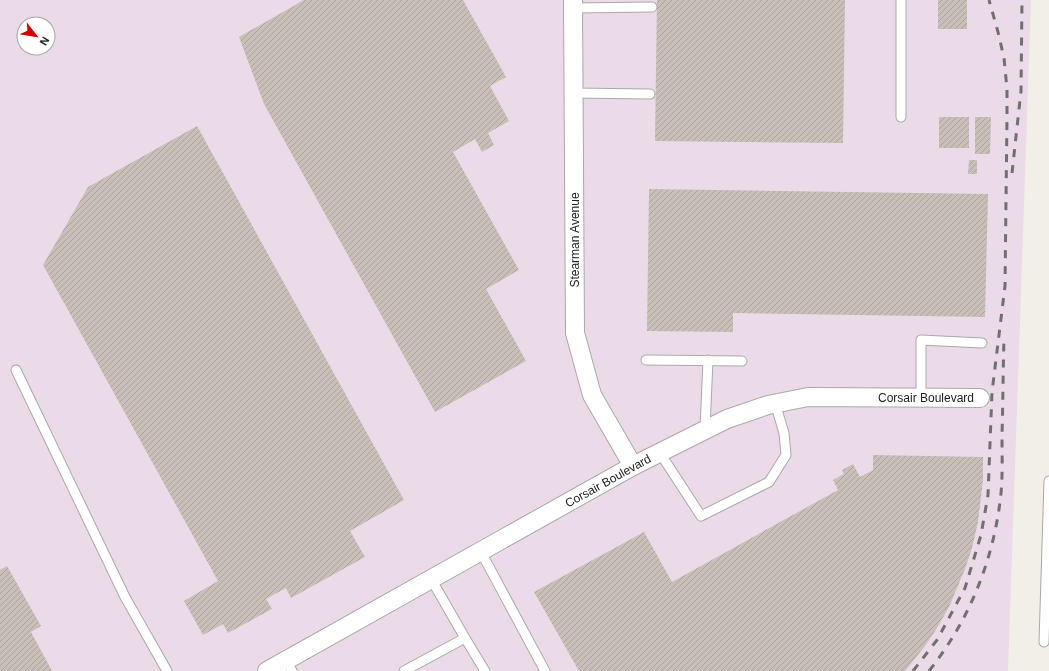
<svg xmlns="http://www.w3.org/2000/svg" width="1049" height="671" font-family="Helvetica,sans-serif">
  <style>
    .industrial { fill: #ebdbe8; fill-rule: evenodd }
    .building { fill: url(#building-hatch) }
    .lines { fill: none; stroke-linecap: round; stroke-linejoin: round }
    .lane-casing { stroke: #a9a9a9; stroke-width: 11 }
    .street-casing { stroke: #a9a9a9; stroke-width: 20 }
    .lane { stroke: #fff; stroke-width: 9 }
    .street { stroke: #fff; stroke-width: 18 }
    .rail { stroke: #707070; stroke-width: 3; stroke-dasharray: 8 8; stroke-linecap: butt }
    .labels { text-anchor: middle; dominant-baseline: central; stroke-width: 4; stroke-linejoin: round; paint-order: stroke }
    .street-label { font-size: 12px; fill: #222; stroke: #fff }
  </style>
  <defs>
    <pattern id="building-hatch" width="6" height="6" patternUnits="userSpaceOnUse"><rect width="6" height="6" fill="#c7bfb8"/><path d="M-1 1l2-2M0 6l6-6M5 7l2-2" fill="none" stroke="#aba49e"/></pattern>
  </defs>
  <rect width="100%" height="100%" fill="#f2efe9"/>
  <!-- industrial -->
  <path class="industrial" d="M0,0H1031L1008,671H0ZM24,24H48V48H24Z"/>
  <!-- building -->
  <path class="building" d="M304,0H463L506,77L490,86L509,121L488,133L494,145L482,152L475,139L453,152L519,270L486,289L526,361L435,412L264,104L239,37Z
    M657,0H845L843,143L655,141Z
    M938,0H967V29H938Z
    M939,117H969V148H939Z
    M975,117H991L990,154H975Z
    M197,126L404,500L350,531L365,557L291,598L286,588L266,599L272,609L228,633L223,624L203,635L184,601L218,581L43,265L88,187Z
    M969,160H977V174H968Z
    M649,189L988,194L985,317L733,313V332L647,331Z
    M873,455L983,457V480L978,522L972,548L965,569L949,607L937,628L925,646L905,671H579L534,592L644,532L672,582L838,490L833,480L844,474L842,470L853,464L860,477L873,470Z
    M7,566L41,626L31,632L52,671H0V570Z"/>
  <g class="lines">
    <!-- lane casing -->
    <g class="lane-casing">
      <path id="lane" d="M573,8L652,7
        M574,93L650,94
        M901,117V0
        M646,360L742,361
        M16,370L125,597L167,671
        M921,398V340L982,343
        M705,429L708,360
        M660,453L701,516L769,482L786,455L784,433L775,403
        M481,552L545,671
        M465,638L485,671
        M1044,642L1049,481
        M286,660L292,671
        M404,671L465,638L431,579"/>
    </g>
    <!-- street casing -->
    <g class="street-casing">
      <path id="street" d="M573,0L575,333L592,395L633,466
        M267,671L633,466L727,419L768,405L808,397L980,398"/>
    </g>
    <!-- lane -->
    <use href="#lane" class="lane"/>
    <!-- street -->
    <use href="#street" class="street"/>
    <!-- rail -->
    <path class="rail" d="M1012,173L1021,91L1022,0
      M913,671L937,640L965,588L981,535L988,495L992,392L1005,286L1007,117V89L1004,58L998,32L989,0
      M929,671C968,622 992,564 1000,502C1003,480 1002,457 1002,435C1003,403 1003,370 1004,338"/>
  </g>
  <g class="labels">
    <!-- street labels -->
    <g class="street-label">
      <text transform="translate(575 240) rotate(-90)">Stearman Avenue</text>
      <text x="926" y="398">Corsair Boulevard</text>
      <text transform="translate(608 481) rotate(-29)">Corsair Boulevard</text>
    </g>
  </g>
  <!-- north arrow -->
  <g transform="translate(36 36) rotate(121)"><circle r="19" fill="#ffffff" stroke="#a7a7a7"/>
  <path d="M0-3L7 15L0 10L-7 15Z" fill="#d40000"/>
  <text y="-6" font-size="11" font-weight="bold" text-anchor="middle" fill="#222222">N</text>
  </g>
</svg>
